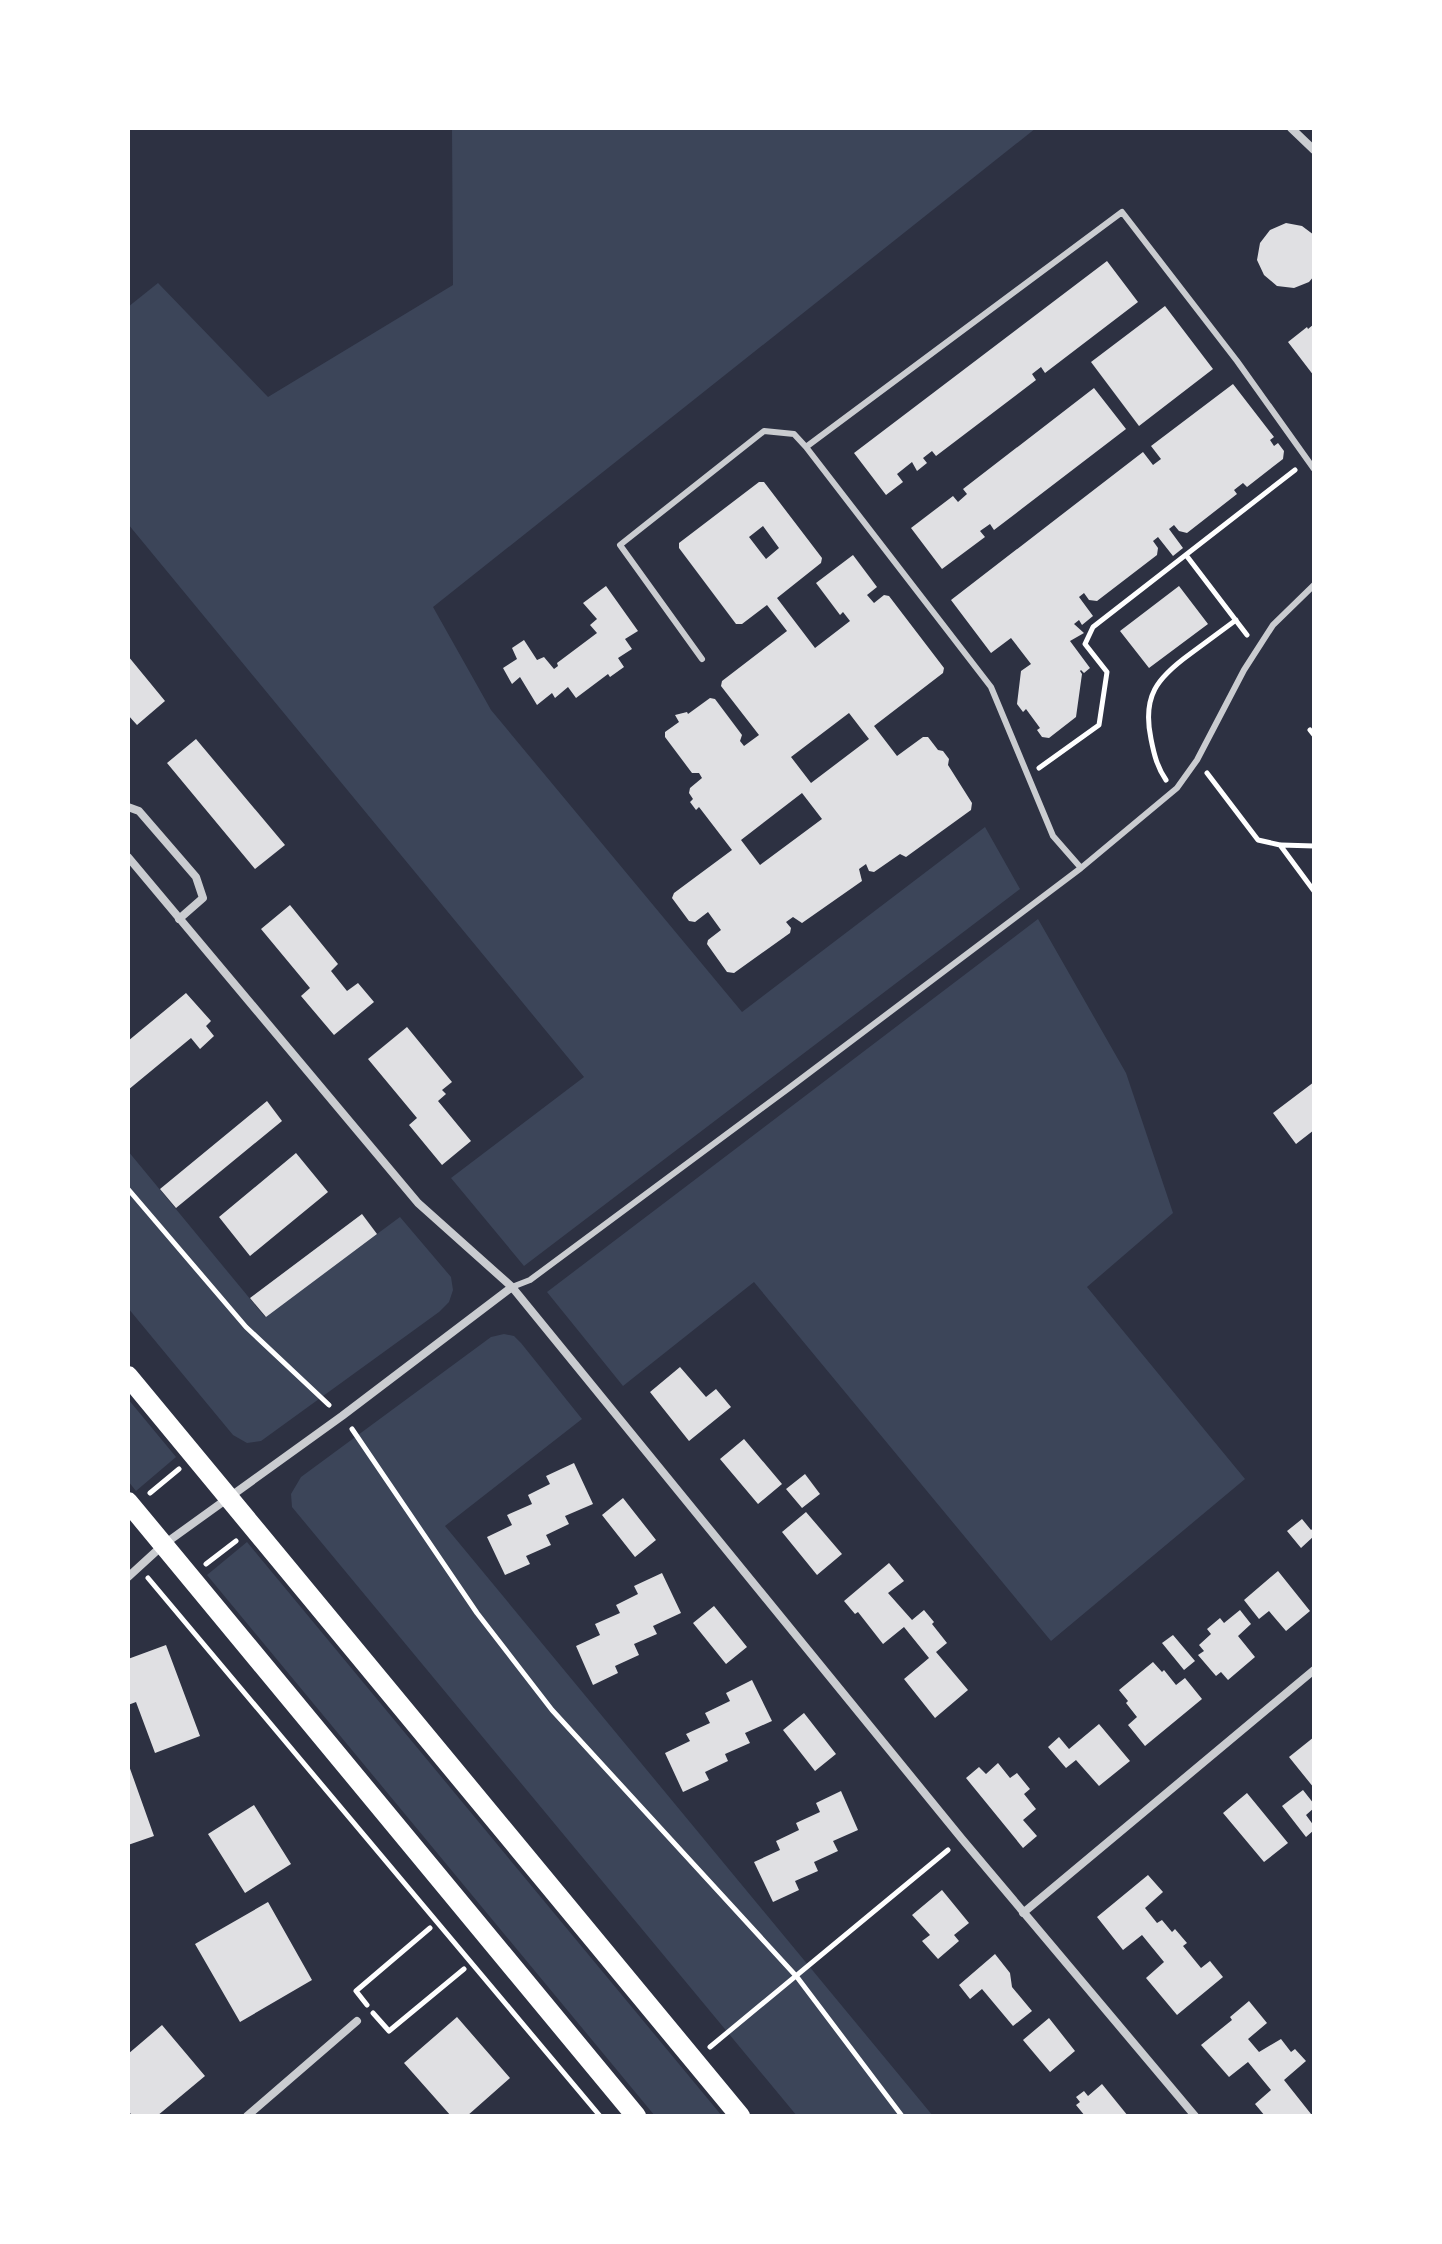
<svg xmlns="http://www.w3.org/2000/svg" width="1442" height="2244" font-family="'Space Grotesk',sans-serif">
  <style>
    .green { fill: #3c4559 }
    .building { fill: #e0e0e3; fill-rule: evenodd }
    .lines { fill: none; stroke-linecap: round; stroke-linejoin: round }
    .path { stroke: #fff; stroke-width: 5 }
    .service { stroke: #caccd0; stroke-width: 6 }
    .minor { stroke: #caccd0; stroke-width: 8 }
    .primary { stroke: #fff; stroke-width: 20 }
  </style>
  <rect width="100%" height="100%" fill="#2d3142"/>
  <!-- green -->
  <path class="green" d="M452,128H1036L433,607L491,710L742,1012L985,827L1020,889L524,1266L451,1178L584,1077L128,524V307L158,283L268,397L453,285Z
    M1038,919L1126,1073L1173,1213L1087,1287L1245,1479L1051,1641L754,1282L623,1386L547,1292Z
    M128,1151L265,1317L400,1217L451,1277L453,1290L449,1302L439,1312L261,1441L247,1443L233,1435L128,1308Z
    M504,1334L514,1336L521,1343L582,1419L445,1526L933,2116H797L292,1507L291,1494L301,1477L491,1337Z
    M128,1399L176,1457L136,1491L128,1481Z
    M247,1542L722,2116H655L207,1575Z"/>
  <!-- building -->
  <path class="building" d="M1286,223L1302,226L1314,235V276L1309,282L1294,288L1277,286L1264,275L1257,260L1260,243L1270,230Z
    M1107,261L1138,302L1045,373L1041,367L1032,374L1036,380L936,456L932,451L923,458L927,463L917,471L912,462L897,474L903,482L886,495L854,453Z
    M1165,306L1213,369L1139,426L1091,362Z
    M1314,324V376L1288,342L1307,327L1308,329Z
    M1233,384L1274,437L1270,440L1274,446L1278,443L1284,451L1283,459L1247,487L1243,483L1234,490L1237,494L1187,533L1179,531L1174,525L1169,529L1183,548L1173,556L1158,537L1153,541L1158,548L1157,555L1097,601L1089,600L1084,593L1079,597L1093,616L1082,625L1079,620L1074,624L1084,633L1070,641L1090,668L1084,673L1081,670L1080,671L1082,674L1076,717L1049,738L1042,737L1037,730L1040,728L1026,709L1023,712L1017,704L1021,671L1031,664L1011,638L991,653L951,600L1143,452L1153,465L1161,459L1151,446Z
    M1094,388L1126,429L994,530L990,524L980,531L985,537L942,569L911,528L953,496L958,502L967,494L963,489Z
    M759,482H764L822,558L821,563L777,598L815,648L850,621L843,612L840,615L816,583L853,555L877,587L867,595L874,603L884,595L889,596L944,668L943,673L874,726L897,756L923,737H928L938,750L943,751L949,759L948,765L972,803L971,810L906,857L900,854L874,872L869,871L866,864L859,869L862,881L802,923L793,917L786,922L791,928L790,933L734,973L727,972L707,944L708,940L721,930L708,912L695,922L689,921L672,898L674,893L732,850L699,807L696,810L690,802L693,799L689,793L690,788L702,778L699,773H692L665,737V732L679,722L675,715L687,712L688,714L710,698L715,699L742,735L740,741L744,746L759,735L721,686L722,681L787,631L767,605L742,624H736L679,548V543ZM763,526L779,548L766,559L749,537ZM849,713L869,739L811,783L791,757ZM802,793L822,819L760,865L741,840Z
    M606,586L638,631L625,639L632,649L618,658L624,667L610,677L608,674L576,698L568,687L555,698L552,693L537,705L520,677L512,684L503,668L517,659L512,648L524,640L537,660L544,657L554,669L558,666L557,663L597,633L590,625L597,619L583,603Z
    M1179,586L1208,624L1149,668L1120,631Z
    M128,656L165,701L137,725L128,715Z
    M196,739L285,845L255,869L167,763Z
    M290,905L338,964L331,971L347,991L358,983L374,1002L334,1035L301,996L310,988L261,929Z
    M186,993L211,1021L206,1026L214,1036L200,1049L191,1038L128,1090V1041Z
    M407,1027L452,1082L442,1090L446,1094L438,1101L471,1141L442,1165L409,1125L417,1118L368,1059Z
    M1314,1082V1130L1296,1144L1273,1113Z
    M267,1101L282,1121L176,1208L160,1189Z
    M296,1153L328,1192L250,1256L219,1217Z
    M362,1214L377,1234L266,1317L250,1298Z
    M680,1367L706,1397L716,1389L731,1407L689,1441L650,1392Z
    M744,1439L782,1484L758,1504L720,1459Z
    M574,1463L593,1504L565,1516L569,1524L546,1535L551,1545L526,1556L530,1564L505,1575L487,1537L512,1525L507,1515L532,1504L528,1495L550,1484L546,1476Z
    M805,1474L820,1494L802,1508L786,1489Z
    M623,1498L656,1540L635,1557L602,1515Z
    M806,1512L842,1554L817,1575L782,1532Z
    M1302,1519L1311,1530L1314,1528V1536L1301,1548L1287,1531Z
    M889,1563L904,1581L888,1593L912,1620L924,1610L934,1622L932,1624L947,1643L936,1652L968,1690L935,1718L904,1679L929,1658L904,1627L883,1644L858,1612L855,1614L844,1601Z
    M1278,1571L1310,1611L1286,1631L1269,1611L1259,1619L1244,1600Z
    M662,1573L681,1613L653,1626L657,1634L634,1644L639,1655L615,1666L618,1673L593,1685L576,1646L600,1635L595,1624L620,1613L616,1605L638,1594L634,1586Z
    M714,1606L747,1647L726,1664L693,1623Z
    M1240,1610L1251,1624L1238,1636L1255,1657L1228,1680L1221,1672L1216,1676L1198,1655L1204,1651L1199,1645L1211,1634L1207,1629L1220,1618L1224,1623Z
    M1173,1635L1195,1661L1184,1670L1162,1643Z
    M166,1645L200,1736L155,1753L136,1702L128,1705V1659Z
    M1153,1662L1162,1672L1164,1670L1176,1685L1185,1678L1202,1699L1145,1746L1128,1725L1137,1717L1126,1703L1128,1701L1119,1690Z
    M752,1680L772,1721L745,1733L750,1743L725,1754L728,1761L705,1772L709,1780L683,1792L665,1753L690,1741L686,1734L710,1723L705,1713L730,1701L726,1693Z
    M804,1713L836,1754L815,1771L783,1730Z
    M1099,1724L1130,1761L1099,1786L1076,1760L1066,1768L1048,1747L1059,1737L1069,1749Z
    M1314,1737V1788L1289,1757Z
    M128,1763L154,1836L128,1845Z
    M998,1763L1010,1778L1017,1773L1030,1789L1024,1794L1036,1809L1023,1820L1037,1836L1023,1848L966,1778L979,1767L986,1774Z
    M1303,1790L1314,1804V1808L1306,1815L1314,1826V1830L1306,1837L1282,1806Z
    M841,1791L858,1830L833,1841L838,1851L814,1862L818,1871L795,1881L799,1890L773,1902L754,1862L780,1850L776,1841L799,1830L796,1823L820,1812L816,1803Z
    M1247,1793L1288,1843L1264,1862L1223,1813Z
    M254,1805L291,1864L245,1893L208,1834Z
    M1148,1875L1163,1892L1145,1908L1157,1923L1162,1920L1172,1932L1175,1929L1187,1943L1183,1946L1201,1968L1210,1961L1223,1977L1177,2015L1146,1978L1164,1962L1142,1935L1123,1950L1097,1917Z
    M942,1890L969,1923L954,1935L959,1941L938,1959L922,1941L930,1935L912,1915Z
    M268,1902L312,1980L240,2022L195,1944Z
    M995,1954L1010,1973L1012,1987L1032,2011L1013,2026L982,1989L970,1999L959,1985Z
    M1249,2001L1267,2023L1248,2039L1259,2052L1281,2039L1291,2052L1295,2049L1306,2061L1284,2080L1311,2114L1309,2116H1265L1255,2104L1271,2090L1248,2062L1229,2077L1201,2045L1232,2020L1230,2017Z
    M457,2017L510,2078L467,2116H451L404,2063Z
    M1049,2018L1075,2051L1050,2072L1023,2040Z
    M162,2025L205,2076L157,2116H133L128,2111V2054Z
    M1102,2084L1128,2116H1085L1076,2105L1080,2102L1076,2097L1084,2091L1088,2096Z"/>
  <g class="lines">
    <!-- path -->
    <path class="path" d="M1186,555L1247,635
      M1310,730L1314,735
      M1039,768L1099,725L1107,672L1085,644L1093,627L1295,470
      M1207,773L1258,840L1280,845L1314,891
      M1166,780C1157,767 1154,754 1151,739C1142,696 1157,678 1190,654C1205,643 1220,632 1236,620
      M1281,845L1314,846
      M128,1189L246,1327L329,1405
      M352,1429L477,1613L552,1710L797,1977L902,2116
      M150,1493L179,1469
      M206,1564L236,1541
      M148,1578L600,2116
      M367,2005L356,1991L430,1928
      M373,2013L389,2031L464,1969
      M710,2047L948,1850"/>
    <!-- service -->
    <path class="service" d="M702,659L620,545L764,431L794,434L806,447
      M1081,868L1053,836L991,687L806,447L1122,212L1237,361L1314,469
      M512,1287L530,1280L789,1088L1081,868L1177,788L1197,760L1244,670L1273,625L1314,585"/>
    <!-- minor -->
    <path class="minor" d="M1291,128L1314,150
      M128,807L139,811L196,877L203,898L179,919
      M128,857L418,1203L512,1287L962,1839L1195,2116
      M128,1577L163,1545L342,1416L512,1287
      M1023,1913L1314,1670
      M247,2116L357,2021"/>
    <!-- primary -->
    <path class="primary" d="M128,1376L740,2116
      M128,1502L636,2116"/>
  </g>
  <!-- border -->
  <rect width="1442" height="2244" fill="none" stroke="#ffffff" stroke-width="260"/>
</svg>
